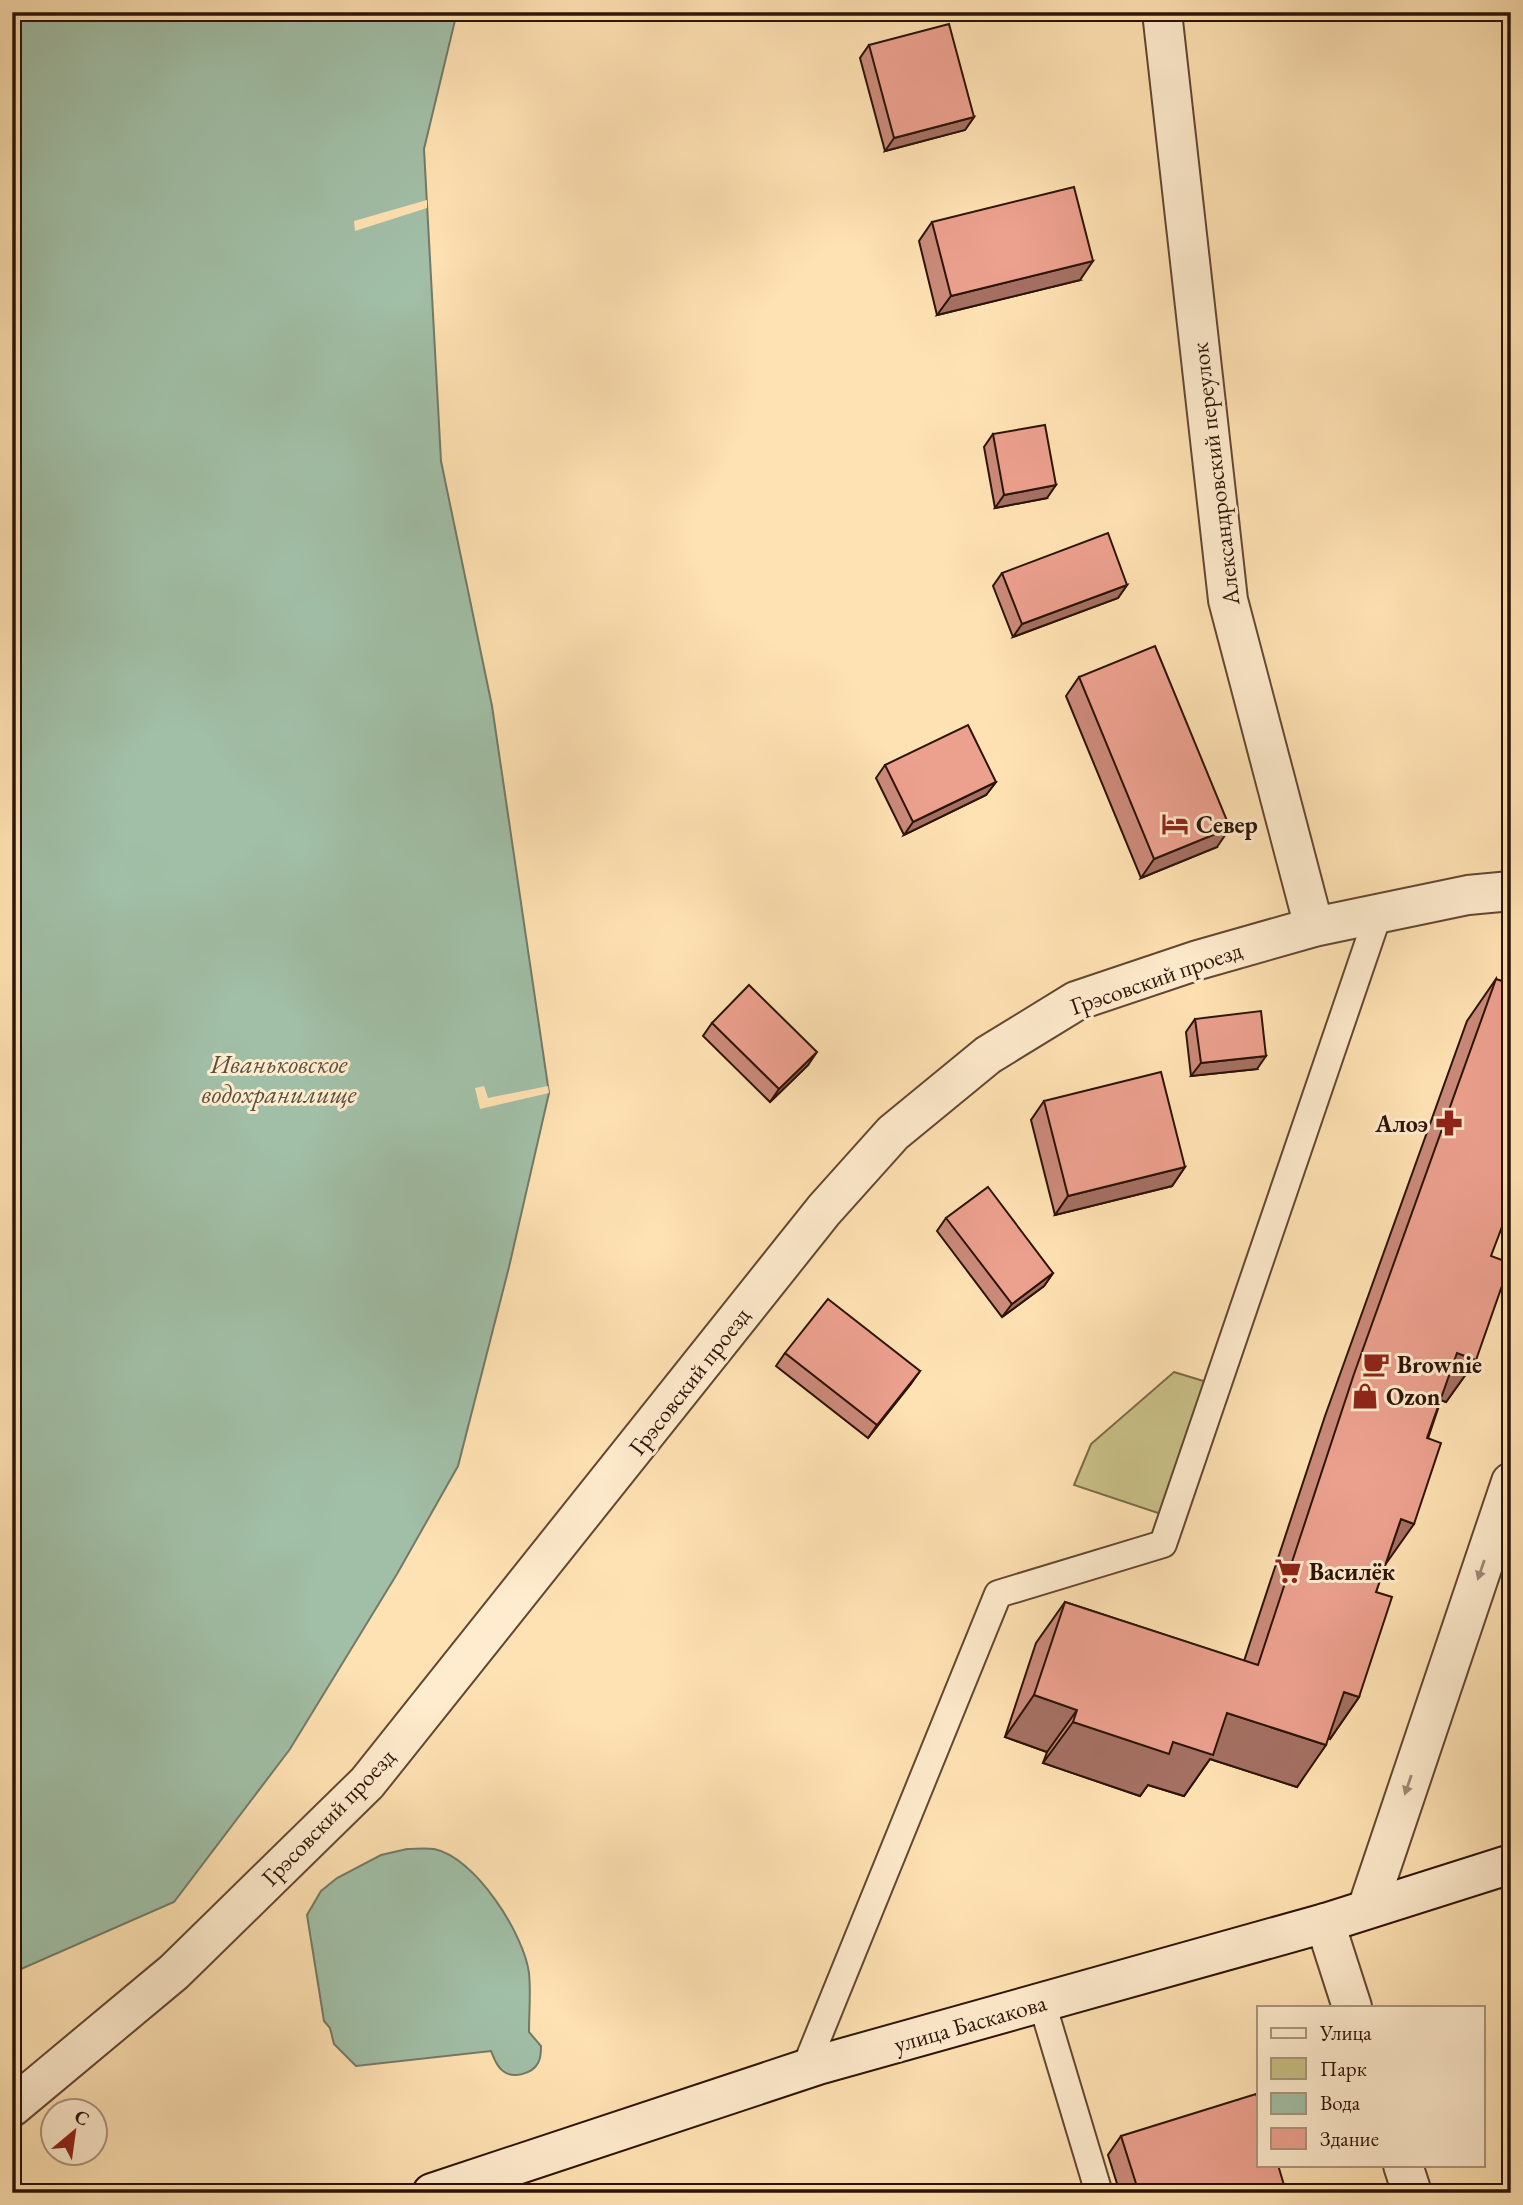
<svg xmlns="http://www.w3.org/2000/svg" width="1523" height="2205" font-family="'EB Garamond',serif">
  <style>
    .green { fill: #c9c087; stroke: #7b6a48; stroke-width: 2 }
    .water { fill: #a1bfa7; stroke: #737a67; stroke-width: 2 }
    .pier { fill: #ffe2b3 }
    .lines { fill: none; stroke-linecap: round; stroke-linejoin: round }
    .lane-casing { stroke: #624733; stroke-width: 30 }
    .street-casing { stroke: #624733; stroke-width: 42 }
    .secondary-casing { stroke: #2d1308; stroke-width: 42 }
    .lane { stroke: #ffecce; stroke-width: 26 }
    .street { stroke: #ffecce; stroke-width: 38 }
    .secondary { stroke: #ffecce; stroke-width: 38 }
    .wall { fill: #cb8a7a; stroke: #2d1308; stroke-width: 2 }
    .shaded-wall { fill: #a57063; stroke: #2d1308; stroke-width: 2 }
    .building { fill: #eca08e; stroke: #2d1308; stroke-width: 2 }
    .oneway { fill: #a08a75 }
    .labels { text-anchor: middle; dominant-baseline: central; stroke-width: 6; stroke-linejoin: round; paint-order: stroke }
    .street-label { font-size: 24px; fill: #2d1308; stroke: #ffecce }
    .poi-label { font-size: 24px; font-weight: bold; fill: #2d1308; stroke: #ffecce; text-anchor: start }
    .water-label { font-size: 26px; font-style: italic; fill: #564f40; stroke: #ffecce }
  </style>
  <rect width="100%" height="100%" fill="#ffe2b3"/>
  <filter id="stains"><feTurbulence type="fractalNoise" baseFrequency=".00286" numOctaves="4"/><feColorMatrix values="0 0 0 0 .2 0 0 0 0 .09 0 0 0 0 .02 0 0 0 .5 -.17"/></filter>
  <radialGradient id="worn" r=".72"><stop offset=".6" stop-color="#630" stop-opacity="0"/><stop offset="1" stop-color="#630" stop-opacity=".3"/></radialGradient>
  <!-- green -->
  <path class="green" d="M1174,1372L1213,1384L1167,1516L1074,1485L1091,1444Z"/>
  <!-- water -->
  <path class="water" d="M12,12H457L424,149L441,461L492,706L549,1093L509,1267L458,1466L397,1574L290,1749L174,1902L12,1973Z
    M407,1849C415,1849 425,1848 434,1849C475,1857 524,1934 529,1973C531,1992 529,2013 529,2032L541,2046C541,2051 541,2058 538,2063C532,2074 513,2079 503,2071C496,2066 494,2058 491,2051L356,2066L334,2044L330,2028L324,2021L307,1915L321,1891L337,1878L381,1855Z"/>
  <!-- pier -->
  <path class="pier" d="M427,200V208L355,231L354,221Z
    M484,1086L488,1098L548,1086L549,1093L480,1109L475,1088Z"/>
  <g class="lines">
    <!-- lane casing -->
    <g class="lane-casing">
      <path id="lane" d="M1042,2003L1099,2193
        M804,2071L998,1594L1163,1544L1378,915"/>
    </g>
    <!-- street casing -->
    <g class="street-casing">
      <path id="street" d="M1162,12L1228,600L1314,927
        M1367,1909L1511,1482
        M1325,1923L1352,2007
        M12,2107L174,1972L367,1783L824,1210L893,1133L988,1055L1076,1001L1198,960L1314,927L1468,895L1511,891
        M1403,2165L1412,2193"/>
    </g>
    <!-- secondary casing -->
    <g class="secondary-casing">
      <path id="secondary" d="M432,2193L818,2065L1325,1923L1511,1864"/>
    </g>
    <!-- lane -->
    <use href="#lane" class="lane"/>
    <!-- street -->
    <use href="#street" class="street"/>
    <!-- secondary -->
    <use href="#secondary" class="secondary"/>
  </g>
  <!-- wall -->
  <path class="wall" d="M869,45L974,117L965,130L885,151L860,58Z
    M932,222L1080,280L937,315L919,241Z
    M993,434L1047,498L995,508L984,447Z
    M1002,573L1127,585L1118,598L1013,637L993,586Z
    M1079,677L1217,847L1141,878L1066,696Z
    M885,765L996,782L986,795L904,835L876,778Z
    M1496,979L1491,1256L1476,1360L1446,1402L1441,1400L1376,1592L1359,1697L1330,1739L1328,1738L1297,1787L1210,1759L1184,1796L1148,1785L1140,1796L1043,1763L1047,1752L1005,1737L1036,1643L1065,1602L1244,1661L1325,1416L1467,1021Z
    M1195,1019L1257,1069L1191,1076L1186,1032Z
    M712,1023L808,1065L770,1102L703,1036Z
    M1044,1101L1185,1167L1172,1186L1055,1215L1031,1120Z
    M946,1218L1053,1273L1044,1286L1002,1317L937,1231Z
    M785,1353L920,1371L868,1438L776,1366Z
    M1121,2136L1279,2193H1120L1108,2155Z"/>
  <!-- shaded-wall -->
  <path class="shaded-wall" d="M974,117L965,130L885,151L894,138Z
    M1093,261L1080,280L937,315L951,296Z
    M1056,485L1047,498L995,508L1004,495Z
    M1127,585L1118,598L1013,637L1022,624Z
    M996,782L986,795L904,835L913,822Z
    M1230,828L1217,847L1141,878L1154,859Z
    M817,1052L808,1065L770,1102L779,1089Z
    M1266,1056L1257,1069L1191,1076L1201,1063Z
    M1185,1167L1172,1186L1055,1215L1068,1196Z
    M1053,1273L1044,1286L1002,1317L1012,1304Z
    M1457,1353L1476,1360L1446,1402L1428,1395Z
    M920,1371L911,1384L868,1438L877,1425Z
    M1401,1519L1414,1524L1385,1565Z
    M1344,1692L1359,1697L1330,1739L1314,1734Z
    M1034,1695L1077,1710L1047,1752L1005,1737Z
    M1227,1713L1326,1745L1297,1787L1210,1759L1184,1796L1148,1785L1140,1796L1043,1763L1073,1722L1173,1742Z
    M1284,2185L1279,2193H1260Z"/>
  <!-- building -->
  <path class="building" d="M949,24L974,117L894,138L869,45Z
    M1074,187L1093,261L951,296L932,222Z
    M1045,425L1056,485L1004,495L993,434Z
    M1108,533L1127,585L1022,624L1002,573Z
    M1155,646L1230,828L1154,859L1079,677Z
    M968,725L996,782L913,822L885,765Z
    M1496,979L1511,984V1203L1491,1256L1510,1263L1476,1360L1457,1353L1427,1438L1441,1443L1414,1524L1401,1519L1376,1592L1392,1597L1359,1697L1344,1692L1326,1745L1227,1713L1213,1755L1173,1742L1169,1754L1073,1722L1077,1710L1034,1695L1065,1602L1258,1665L1354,1374Z
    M749,985L817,1052L779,1089L712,1023Z
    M1261,1011L1266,1056L1201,1063L1195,1019Z
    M1161,1072L1185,1167L1068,1196L1044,1101Z
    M988,1187L1053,1273L1012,1304L946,1218Z
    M828,1299L920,1371L877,1425L785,1353Z
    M1256,2094L1259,2102V2165H1278L1284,2185L1260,2193H1139L1121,2136Z"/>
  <!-- one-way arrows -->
  <defs><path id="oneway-solid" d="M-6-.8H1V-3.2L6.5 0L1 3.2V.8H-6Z" transform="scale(1.75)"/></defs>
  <g class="oneway">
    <use href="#oneway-solid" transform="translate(1481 1570) rotate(109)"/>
    <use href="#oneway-solid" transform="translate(1408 1785) rotate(109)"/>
  </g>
  <!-- icons -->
  <defs>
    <g id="hotel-bare" transform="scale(2.1)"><path d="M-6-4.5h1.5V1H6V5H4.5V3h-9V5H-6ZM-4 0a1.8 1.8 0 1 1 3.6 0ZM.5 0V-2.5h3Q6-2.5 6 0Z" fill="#8f2418" stroke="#ffecce" stroke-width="2.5" paint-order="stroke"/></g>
    <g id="pharmacy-bare" transform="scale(2.1)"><path d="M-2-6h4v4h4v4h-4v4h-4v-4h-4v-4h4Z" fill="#8f2418" stroke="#ffecce" stroke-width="2.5" paint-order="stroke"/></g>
    <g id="cafe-bare" transform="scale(2.1)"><path d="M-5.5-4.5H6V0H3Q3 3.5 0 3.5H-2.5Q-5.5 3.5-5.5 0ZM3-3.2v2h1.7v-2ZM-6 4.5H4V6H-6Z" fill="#8f2418" stroke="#ffecce" stroke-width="2.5" paint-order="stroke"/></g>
    <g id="shop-bare" transform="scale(2.1)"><path d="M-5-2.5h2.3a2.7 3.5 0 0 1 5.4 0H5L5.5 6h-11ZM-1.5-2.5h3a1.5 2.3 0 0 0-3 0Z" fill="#8f2418" stroke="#ffecce" stroke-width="2.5" paint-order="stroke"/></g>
    <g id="supermarket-bare" transform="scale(2.1)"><path d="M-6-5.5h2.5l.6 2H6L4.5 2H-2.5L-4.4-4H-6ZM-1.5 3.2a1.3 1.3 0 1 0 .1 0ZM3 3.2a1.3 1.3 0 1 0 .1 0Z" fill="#8f2418" stroke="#ffecce" stroke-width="2.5" paint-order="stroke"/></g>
  </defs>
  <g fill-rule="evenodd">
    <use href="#hotel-bare" x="1175" y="824"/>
    <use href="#pharmacy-bare" x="1449" y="1123"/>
    <use href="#cafe-bare" x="1376" y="1364"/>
    <use href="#shop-bare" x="1365" y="1396"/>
    <use href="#supermarket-bare" x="1288" y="1571"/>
  </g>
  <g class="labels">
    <!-- street labels -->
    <g class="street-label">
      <text transform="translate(1215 474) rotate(-97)">Александровский переулок</text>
      <text transform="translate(1156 978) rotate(-19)">Грэсовский проезд</text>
      <text transform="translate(689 1381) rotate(-52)">Грэсовский проезд</text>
      <text transform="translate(328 1817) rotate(-46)">Грэсовский проезд</text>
      <text transform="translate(970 2023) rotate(-16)">улица Баскакова</text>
    </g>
    <!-- poi labels -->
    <g class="poi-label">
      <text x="1196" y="824">Север</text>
      <text x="1428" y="1123" text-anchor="end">Алоэ</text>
      <text x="1397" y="1364">Brownie</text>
      <text x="1386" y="1396">Ozon</text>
      <text x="1309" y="1571">Василёк</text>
    </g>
    <!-- water labels -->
    <g class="water-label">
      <text x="279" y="1064">Иваньковское<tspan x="279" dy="30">водохранилище</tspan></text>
    </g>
  </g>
  <!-- margin -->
  <rect width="1523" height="2205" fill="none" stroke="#ffe2b3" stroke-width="42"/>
  <rect x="14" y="14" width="1495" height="2177" fill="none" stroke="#2d1308" stroke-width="3.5"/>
  <rect x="21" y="21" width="1481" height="2163" fill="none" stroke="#2d1308" stroke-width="2"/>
  <!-- legend -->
  <rect x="1257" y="2006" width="228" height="161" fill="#ffecce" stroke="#ab957f" stroke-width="2"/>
  <rect x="1271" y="2028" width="35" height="10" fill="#ffecce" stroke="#ab957f" stroke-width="2"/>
  <text x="1320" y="2040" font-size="21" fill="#2d1308">Улица</text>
  <rect x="1271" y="2058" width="35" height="21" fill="#c9c087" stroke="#ab957f" stroke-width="2"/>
  <text x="1320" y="2076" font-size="21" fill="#2d1308">Парк</text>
  <rect x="1271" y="2093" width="35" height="21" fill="#a1bfa7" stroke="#ab957f" stroke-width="2"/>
  <text x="1320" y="2110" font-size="21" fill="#2d1308">Вода</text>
  <rect x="1271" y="2128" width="35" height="21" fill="#eca08e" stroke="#ab957f" stroke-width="2"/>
  <text x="1320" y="2146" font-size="21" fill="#2d1308">Здание</text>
  <!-- north arrow -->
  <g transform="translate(74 2132) rotate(29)"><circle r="33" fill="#ffecce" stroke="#ab957f" stroke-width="2"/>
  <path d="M0-5L12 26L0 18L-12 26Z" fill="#8f2418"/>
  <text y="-10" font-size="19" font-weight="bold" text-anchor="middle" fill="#2d1308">С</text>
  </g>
  <rect width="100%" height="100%" filter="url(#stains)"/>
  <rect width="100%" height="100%" fill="url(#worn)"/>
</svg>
